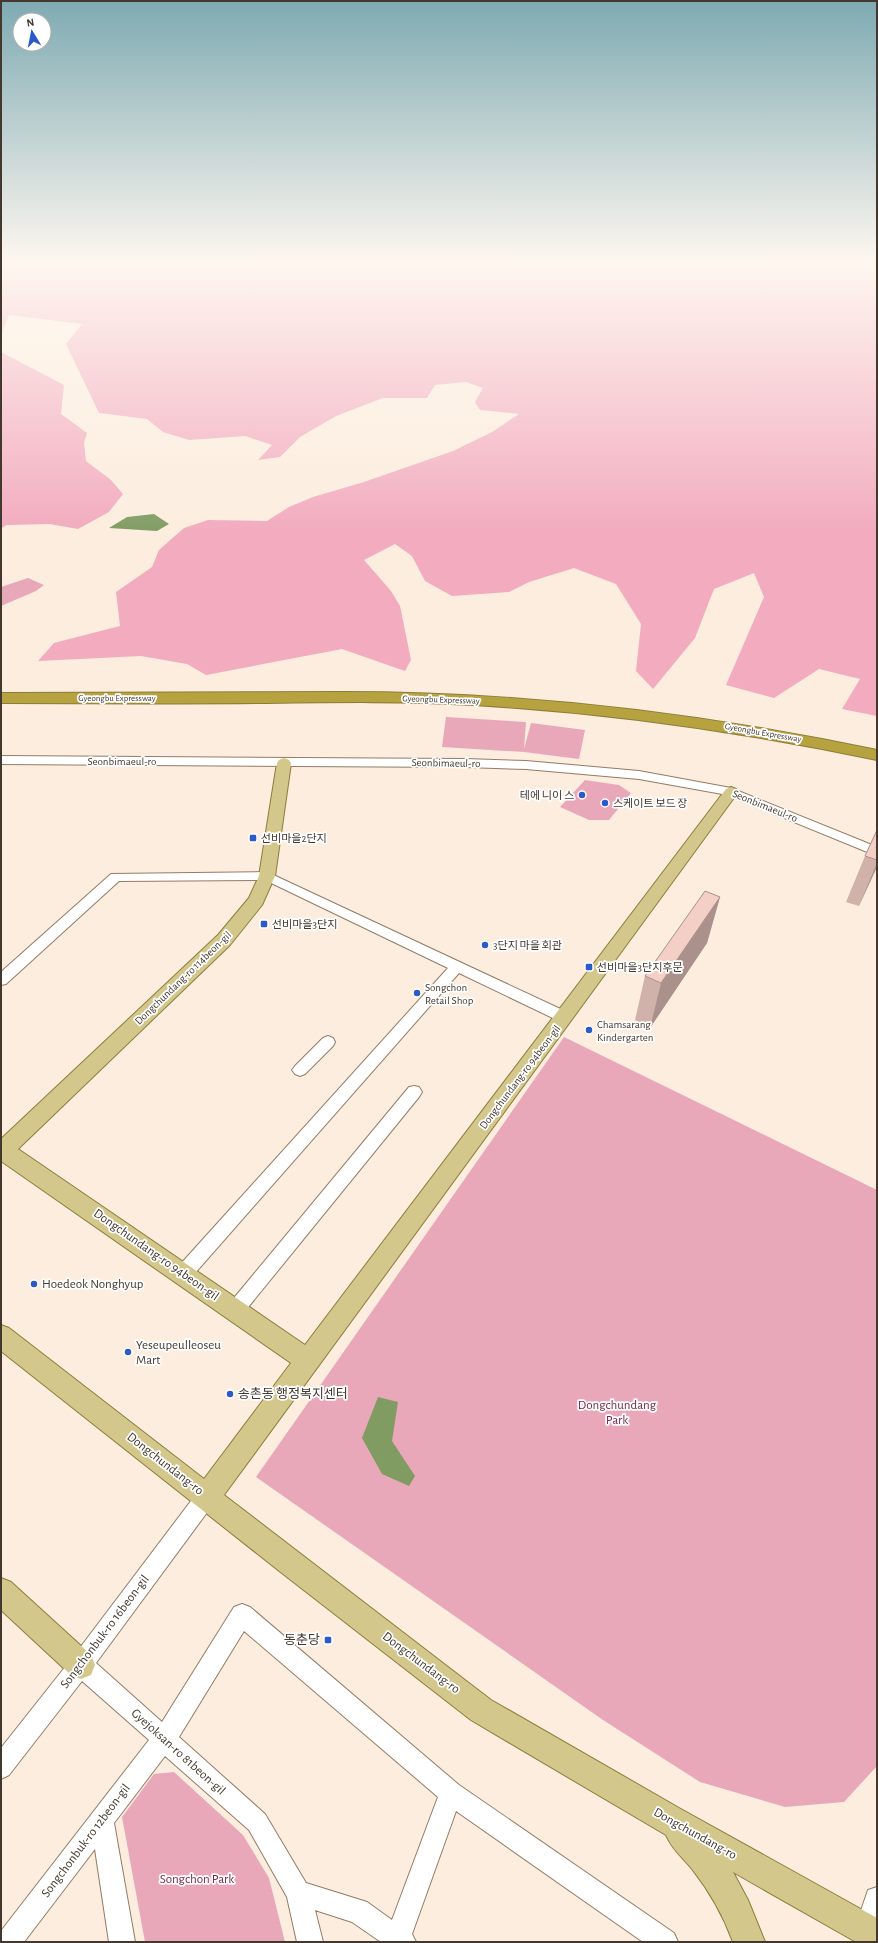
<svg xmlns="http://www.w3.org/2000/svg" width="878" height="1943" font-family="'Alegreya Sans','Noto Sans KR',sans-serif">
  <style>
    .green { fill: #e9a8ba }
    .forest { fill: #f2abbf }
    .water { fill: #809c62 }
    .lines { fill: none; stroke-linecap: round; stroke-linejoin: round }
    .minor-casing { stroke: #937c66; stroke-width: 2 }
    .major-casing { stroke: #8e7d3a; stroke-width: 2 }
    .highway-casing { stroke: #8e7d3a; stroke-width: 2 }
    .minor { fill: #fff; fill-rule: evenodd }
    .major { fill: #d4c78c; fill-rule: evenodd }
    .highway { fill: #b7a240; fill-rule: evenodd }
    .wall { fill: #d1b2aa }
    .shaded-wall { fill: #aa918b }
    .building { fill: #f3cfc6; stroke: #aa918b }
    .poi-dot { fill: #2b5bc9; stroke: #fff; stroke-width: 1.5 }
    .labels { text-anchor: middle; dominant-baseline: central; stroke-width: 3.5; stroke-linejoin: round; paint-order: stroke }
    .far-street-label { font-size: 9px; fill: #42382e; stroke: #fff }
    .street-label { font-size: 11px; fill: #42382e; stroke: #fff }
    .poi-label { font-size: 11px; fill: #42382e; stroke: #fff; text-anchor: start }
    .near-street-label { font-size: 13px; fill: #42382e; stroke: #fff }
    .near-poi-label { font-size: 13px; fill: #42382e; stroke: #fff; text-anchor: start }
    .near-park-label { font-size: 13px; fill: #7a2947; stroke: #fff }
  </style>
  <rect width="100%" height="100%" fill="#fcedde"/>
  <!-- green -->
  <path class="green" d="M28,578L44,585L36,591L1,606V587Z
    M446,717L526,722L524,749L531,723L585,730L579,759L524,752L442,747Z
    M585,780L619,785L631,793L609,820H589L560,807Z
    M564,1037L877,1190V1766L844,1802L785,1807L700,1782L603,1720L256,1477Z
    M174,1772L243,1835L269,1878L285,1942H145L122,1817L154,1774Z"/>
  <!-- forest -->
  <path class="forest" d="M1,262H877V716L842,709L860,679L819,669L774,698L726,685L764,597L754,573L714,589L695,638L653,689L636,671L641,624L616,584L574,568L529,582L509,592L452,596L425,581L412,556L395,544L364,560L391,591L400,606L411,660L405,671L342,649L206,675L187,664L141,656L38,661L54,643L120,626L116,592L152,567L159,550L184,528L208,520L267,521L289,507L313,497L364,482L453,451L492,432L519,414L480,410L475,402L483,388L466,382L435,385L427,398H383L336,416L300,437L280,457L258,460L272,445L245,436L189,440L163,432L147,419L99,413L66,344L82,324L9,315L1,335Z
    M1,352L64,385L61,414L87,433L84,443L86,461L111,480L123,494L109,512L78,529L50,524L7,525L1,528Z"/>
  <!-- water -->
  <path class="water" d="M154,514L169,524L157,531L109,528L127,517Z
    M378,1397L398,1402L392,1441L415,1476L409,1486L382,1474L362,1438Z"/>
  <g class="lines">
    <!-- minor casing -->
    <g class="minor-casing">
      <path id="minor" d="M1,756L465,759L526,761L639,771L731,788L877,847V856L728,795L639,779L526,769L465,767L1,764Z
        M267,872L569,1013L571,1017L569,1021L564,1023L559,1021L459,973L189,1280L183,1282L177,1280L174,1274L177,1268L448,968L265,880L119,881L6,984L1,985V972L111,874Z
        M328,1036L333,1038L335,1042L333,1046L305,1074L300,1076L295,1074L292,1070L295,1066L323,1038Z
        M414,1086L419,1087L422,1092L419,1097L241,1316L235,1319L229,1316L226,1310L229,1304L409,1087Z
        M207,1486L214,1489L217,1496L214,1503L96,1663L162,1722L234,1607L242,1604L250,1607L459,1785L674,1933L678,1942H643L456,1811L412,1934L416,1942H381L352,1922L315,1910L323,1942H297L287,1897L249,1830L165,1756L114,1823L135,1942H109L95,1849L24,1942H1V1931L149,1740L82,1681L9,1775L1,1779V1748L73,1657L200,1489ZM244,1631L438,1797L392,1920L367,1902L306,1883L265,1814L179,1737Z
        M877,1887V1937L876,1940C869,1943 865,1943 858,1940L854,1931L868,1890Z"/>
    </g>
    <!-- major casing -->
    <g class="major-casing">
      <path id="major" d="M284,758L289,760L291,763L275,876L262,905L230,945L18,1149L305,1345L726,789L731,787L736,789L739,792L736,795L224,1495L491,1700L679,1808L877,1918V1942H856L733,1872L748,1900L765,1942H733C723,1915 710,1892 692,1869C683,1858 672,1849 666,1835L471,1720L278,1570L1,1351V1325L9,1328L204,1479L291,1363L1,1161V1139L218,935L249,898L259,876L277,763L279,760Z
        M1,1578L11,1582L91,1655L95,1665L91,1675L81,1679L71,1675L1,1610Z"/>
    </g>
    <!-- highway casing -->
    <g class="highway-casing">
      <path id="highway" d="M344,692C524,692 701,713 877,750V760C744,732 610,713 474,705C405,701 336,702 266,703C178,704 89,703 1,703V693Z"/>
    </g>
    <!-- minor -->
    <use href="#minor" class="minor"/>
    <!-- major -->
    <use href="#major" class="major"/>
    <!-- highway -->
    <use href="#highway" class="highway"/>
  </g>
  <!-- wall -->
  <path class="wall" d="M877,830V867L859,906L846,902L865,856Z
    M720,897L707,943L650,1028L635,1020L645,976Z"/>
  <!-- shaded-wall -->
  <path class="shaded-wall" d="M877,863V867L859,906Z
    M720,897L707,943L650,1028L661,983Z"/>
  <!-- building -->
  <path class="building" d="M877,830V860L865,856Z
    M705,891L720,897L661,983L645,976Z"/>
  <!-- sky -->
  <linearGradient id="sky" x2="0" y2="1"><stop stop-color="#7eaab2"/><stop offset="0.49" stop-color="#fef7f0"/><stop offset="1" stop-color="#fef7f0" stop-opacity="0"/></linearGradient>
  <rect width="878" height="534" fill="url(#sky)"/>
  <!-- markers -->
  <g class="poi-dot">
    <circle cx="582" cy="795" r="4"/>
    <circle cx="605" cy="803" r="4"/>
    <rect x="249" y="834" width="8" height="8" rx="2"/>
    <rect x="260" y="920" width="8" height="8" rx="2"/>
    <circle cx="485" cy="945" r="4"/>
    <rect x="585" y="963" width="8" height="8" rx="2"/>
    <circle cx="417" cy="993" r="4"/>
    <circle cx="589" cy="1030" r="4"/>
    <circle cx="34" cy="1284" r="4"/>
    <circle cx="128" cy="1352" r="4"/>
    <circle cx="230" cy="1394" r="4"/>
    <rect x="324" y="1636" width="8" height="8" rx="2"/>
  </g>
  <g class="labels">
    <!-- far-street labels -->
    <g class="far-street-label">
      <text x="117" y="698">Gyeongbu Expressway</text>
      <text transform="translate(441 700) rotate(2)">Gyeongbu Expressway</text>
      <text transform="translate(763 733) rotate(10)">Gyeongbu Expressway</text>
    </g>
    <!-- street labels -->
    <g class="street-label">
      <text x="122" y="761">Seonbimaeul-ro</text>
      <text transform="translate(446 763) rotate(1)">Seonbimaeul-ro</text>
      <text transform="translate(765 806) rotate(22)">Seonbimaeul-ro</text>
      <text transform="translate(183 978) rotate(-44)">Dongchundang-ro 114beon-gil</text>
      <text transform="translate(520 1077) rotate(-53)">Dongchundang-ro 94beon-gil</text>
    </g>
    <!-- poi labels -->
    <g class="poi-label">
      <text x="574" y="795" text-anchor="end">테에 니이 스</text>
      <text x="613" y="803">스케이트 보드 장</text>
      <text x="261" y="838">선비마을2단지</text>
      <text x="272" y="924">선비마을3단지</text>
      <text x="493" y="945">3단지 마을 회관</text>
      <text x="597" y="967">선비마을3단지후문</text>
      <text x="425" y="987">Songchon<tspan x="425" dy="13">Retail Shop</tspan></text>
      <text x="597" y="1024">Chamsarang<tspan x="597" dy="13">Kindergarten</tspan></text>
    </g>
    <!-- near-street labels -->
    <g class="near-street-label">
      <text transform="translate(156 1255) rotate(35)">Dongchundang-ro 94beon-gil</text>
      <text transform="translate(165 1464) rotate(38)">Dongchundang-ro</text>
      <text transform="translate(105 1632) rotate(-53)">Songchonbuk-ro 16beon-gil</text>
      <text transform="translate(421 1663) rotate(37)">Dongchundang-ro</text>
      <text transform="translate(178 1752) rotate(42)">Gyejoksan-ro 81beon-gil</text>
      <text transform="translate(695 1834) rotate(29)">Dongchundang-ro</text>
      <text transform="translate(86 1841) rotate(-53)">Songchonbuk-ro 12beon-gil</text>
    </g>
    <!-- near-poi labels -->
    <g class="near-poi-label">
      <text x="42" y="1284">Hoedeok Nonghyup</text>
      <text x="136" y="1345">Yeseupeulleoseu<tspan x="136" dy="15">Mart</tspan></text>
      <text x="238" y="1394">송촌동 행정복지센터</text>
      <text x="320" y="1640" text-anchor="end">동춘당</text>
    </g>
    <!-- near-park labels -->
    <g class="near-park-label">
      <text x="617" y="1405">Dongchundang<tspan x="617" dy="15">Park</tspan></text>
      <text x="197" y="1879">Songchon Park</text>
    </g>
  </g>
  <!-- border -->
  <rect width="878" height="1943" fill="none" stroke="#42382e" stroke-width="4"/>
  <!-- north arrow -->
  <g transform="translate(32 32) rotate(350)"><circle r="19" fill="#ffffff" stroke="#b3afab"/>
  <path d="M0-3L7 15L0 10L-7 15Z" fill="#2b5bc9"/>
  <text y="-6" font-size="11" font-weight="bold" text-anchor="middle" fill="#42382e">N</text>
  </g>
</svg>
